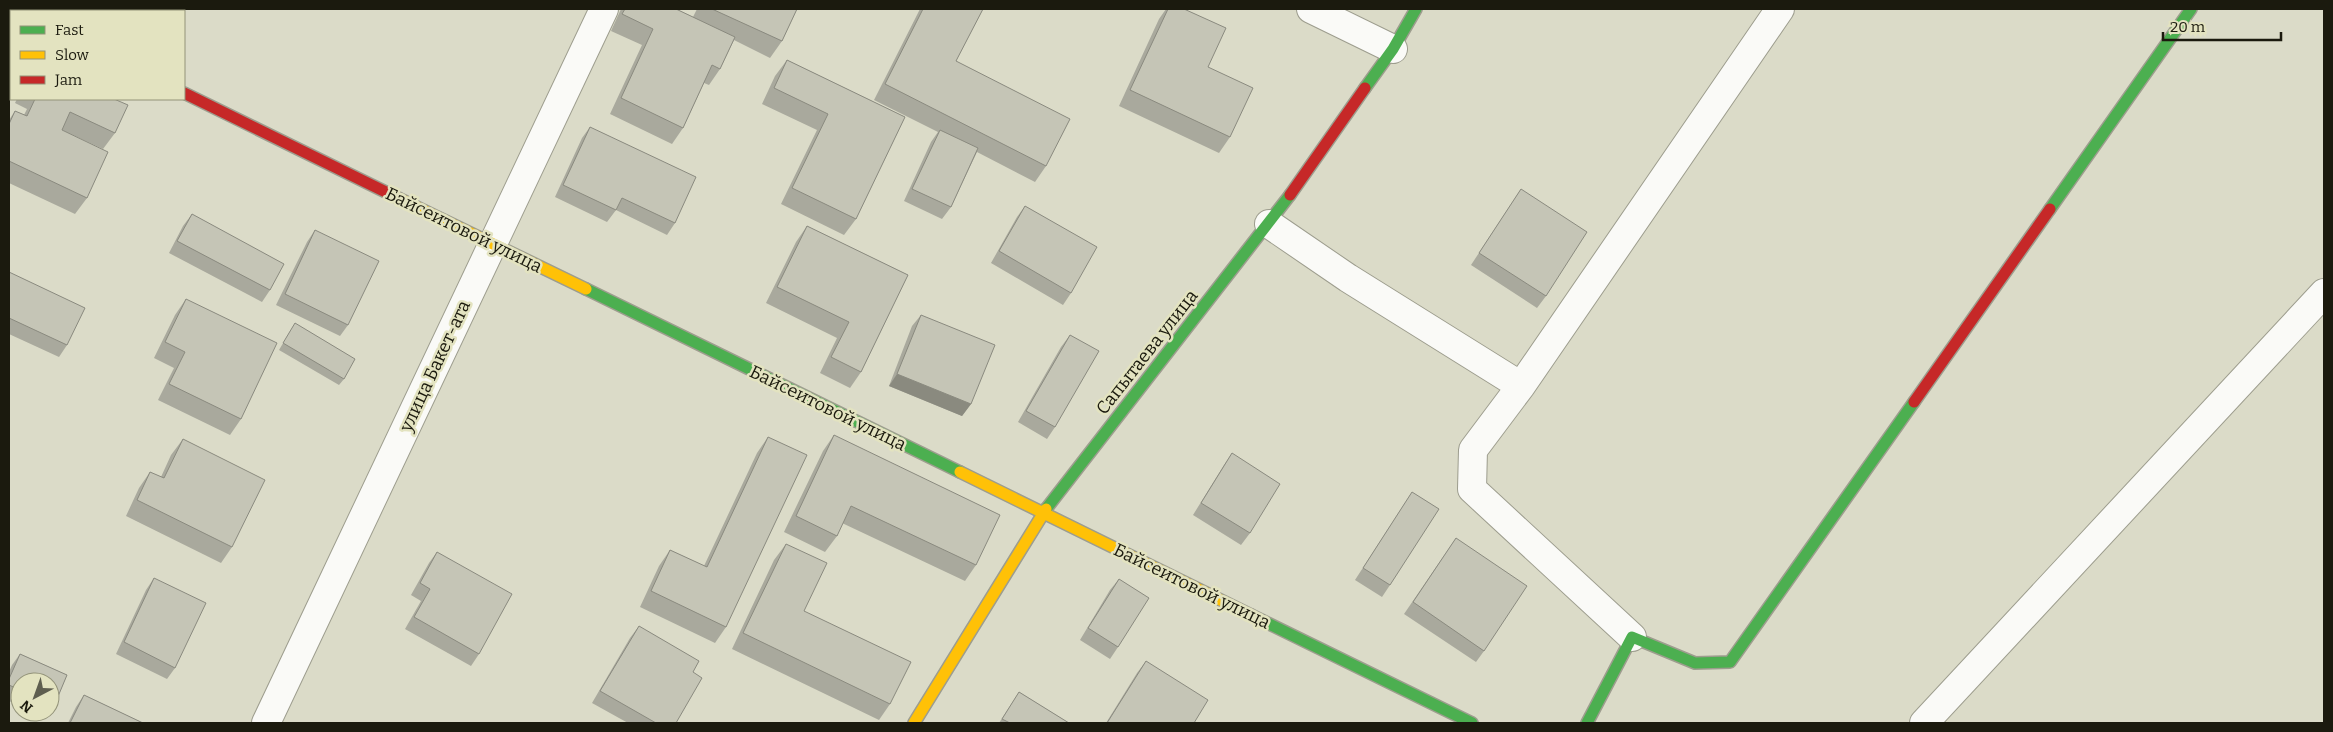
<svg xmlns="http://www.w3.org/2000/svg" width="2333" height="732" font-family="Bitter,serif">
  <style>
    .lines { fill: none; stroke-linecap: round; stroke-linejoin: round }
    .street-casing { stroke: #9d9d8e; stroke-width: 30 }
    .fast-casing { stroke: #9d9d8e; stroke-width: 14 }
    .slow-casing { stroke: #9d9d8e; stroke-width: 14 }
    .jam-casing { stroke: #9d9d8e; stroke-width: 14 }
    .street { stroke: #fafaf7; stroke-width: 28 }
    .fast { stroke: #4caf50; stroke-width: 11 }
    .slow { stroke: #ffc107; stroke-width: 11 }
    .jam { stroke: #c62828; stroke-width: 11 }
    .wall { fill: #a9a99d }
    .shaded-wall { fill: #8a8a7f }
    .building { fill: #c5c5b6; stroke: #8a8a7f }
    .labels { text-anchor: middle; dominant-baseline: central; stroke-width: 5; stroke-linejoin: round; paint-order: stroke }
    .street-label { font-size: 18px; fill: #1b1a0e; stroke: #e3e3c0 }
  </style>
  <rect width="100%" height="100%" fill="#dbdbc8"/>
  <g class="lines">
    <!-- street casing -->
    <g class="street-casing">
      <path id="street" d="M12,9L17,11
        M1311,9L1393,49
        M1269,224L1348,278L1521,386
        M1632,637L1472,489L1473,450L1521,386L1780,9
        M266,723L604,9
        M1924,723L2324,293"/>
    </g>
    <!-- fast casing -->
    <g class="fast-casing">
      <path id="fast" d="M1365,88L1393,49L1416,9
        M2050,209L2191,9
        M586,289L960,472
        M1046,509L1290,195
        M1251,615L1472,723
        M1587,723L1632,637L1695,663L1730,662L1914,402"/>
    </g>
    <!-- slow casing -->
    <g class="slow-casing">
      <path id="slow" d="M398,198L586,289
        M960,472L1251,615
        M914,723L1046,509"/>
    </g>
    <!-- jam casing -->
    <g class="jam-casing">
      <path id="jam" d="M184,93L398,198
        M1290,195L1365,88
        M1914,402L2050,209"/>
    </g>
    <!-- street -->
    <use href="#street" class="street"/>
    <!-- fast -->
    <use href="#fast" class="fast"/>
    <!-- slow -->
    <use href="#slow" class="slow"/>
    <!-- jam -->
    <use href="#jam" class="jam"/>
  </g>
  <!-- wall -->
  <path class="wall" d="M621,9H676L693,17L697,9H797L782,41L770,58L734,40L720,69L709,85L704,83L683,128L672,144L610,114L642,45L611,31Z
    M920,9H983L956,61L1046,166L1035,182L977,152L951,207L942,219L904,201L931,142L938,132L874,100Z
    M1166,9H1184L1208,67L1230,137L1219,153L1119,106L1159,19Z
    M787,60L905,117L856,219L844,235L781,204L817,130L762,104L775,76Z
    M17,99H114L115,133L103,149L62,130L87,198L75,214L9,183V120L15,111L24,115L27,109L15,103Z
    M590,127L675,223L667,235L616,210L607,222L555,197L582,138Z
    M1521,189L1546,296L1537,308L1471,265Z
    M1025,206L1071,293L1063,305L991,263L1017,217Z
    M192,214L270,290L262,302L169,253L183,226Z
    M807,226L908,275L861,372L850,388L820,373L837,338L766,303L796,242Z
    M315,230L348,325L340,336L276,305L307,242Z
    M9,272L67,345L59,357L9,334Z
    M186,299L241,419L230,435L158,400L174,368L154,358L175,315Z
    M921,315L971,404L962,416L889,386L912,326Z
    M295,323L344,379L339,385L279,350Z
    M1070,335L1055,427L1047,439L1018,422L1061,347Z
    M834,435L976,565L965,581L842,523L837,536L825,552L784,532L823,451Z
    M768,437L726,627L715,643L640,607L659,566L670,550L704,566L757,453Z
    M183,439L232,547L221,563L126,516L139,488L150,472L161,477L171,455Z
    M1232,453L1250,533L1241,545L1193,515L1224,465Z
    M1412,492L1390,585L1382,597L1355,580Z
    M1456,538L1484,651L1476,662L1404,614Z
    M786,544L804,611L890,704L879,720L732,649L774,560Z
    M437,552L479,654L471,666L405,629L421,601L411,595L429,563Z
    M154,578L175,668L167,679L116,654L146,590Z
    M1119,579L1118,647L1110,659L1080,640L1110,590Z
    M639,626L676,723H628L592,703L630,638Z
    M20,654L67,675L54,706L50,711V682H20V706L9,701V672L12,665Z
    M1146,661L1194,723H1106L1137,673Z
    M1019,692L1069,723H999Z
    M84,695L143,723H68L76,707Z
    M34,712H49L46,717Z"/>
  <!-- shaded-wall -->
  <path class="shaded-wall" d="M897,374L971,404L962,416L889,386Z"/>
  <!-- building -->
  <path class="building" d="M625,9H676L735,37L720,69L712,65L683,128L621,98L653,29L622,14Z
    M712,9H797L782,41Z
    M923,9H983L956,61L1070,119L1046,166L885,84Z
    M1168,9H1184L1226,28L1208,67L1253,88L1230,137L1130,90Z
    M787,60L905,117L856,219L792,188L828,114L774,88Z
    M9,87L11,89L9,94Z
    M35,99H114L128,105L115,133L70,112L62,130L108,152L87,198L9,161V124L15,111L27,116Z
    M590,127L696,177L675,223L622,198L616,210L563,185Z
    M940,130L978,148L951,207L912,189Z
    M1521,189L1587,232L1546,296L1479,253Z
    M1025,206L1097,247L1071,293L999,251Z
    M192,214L284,264L270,290L177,241Z
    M807,226L908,275L861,372L831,357L849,322L777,287Z
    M315,230L379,261L348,325L285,294Z
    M9,272L85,308L67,345L9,318Z
    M186,299L277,343L241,419L169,384L185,352L165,342Z
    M921,315L995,345L971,404L897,374Z
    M295,323L355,359L344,379L283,343Z
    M1070,335L1099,351L1055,427L1026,411Z
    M834,435L1000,515L976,565L851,506L837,536L796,516Z
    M768,437L807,455L726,627L651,591L670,550L707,567Z
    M183,439L265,480L232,547L137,500L150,472L164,478Z
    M1232,453L1280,484L1250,533L1201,503Z
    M1412,492L1439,509L1390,585L1363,568Z
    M1456,538L1527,586L1484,651L1413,602Z
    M786,544L827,563L804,611L911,662L890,704L743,633Z
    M437,552L512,594L479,654L414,617L430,589L420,583Z
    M154,578L206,603L175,668L124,642Z
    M1119,579L1149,598L1118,647L1088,628Z
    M639,626L699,661L693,672L702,678L676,723H656L600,691Z
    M20,654L67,675L54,706L50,704V682H20V690L9,685V679Z
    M1146,661L1208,700L1194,723H1107Z
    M1019,692L1069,723H1010L1002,719Z
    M84,695L143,723H70Z"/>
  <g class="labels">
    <!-- street labels -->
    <g class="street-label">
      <text transform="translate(464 230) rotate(26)">Байсеитовой улица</text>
      <text transform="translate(1147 352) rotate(-52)">Сапытаева улица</text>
      <text transform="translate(435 366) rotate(-65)">улица Бакет-ата</text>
      <text transform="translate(828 408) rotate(26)">Байсеитовой улица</text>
      <text transform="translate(1192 586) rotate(26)">Байсеитовой улица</text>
    </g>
  </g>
  <!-- border -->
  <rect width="2333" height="732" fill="none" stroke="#1b1a0e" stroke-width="20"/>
  <!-- legend -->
  <rect x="10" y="10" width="175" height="90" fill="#e3e3c0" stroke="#939379"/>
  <rect x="20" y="26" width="25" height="8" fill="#4caf50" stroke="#939379"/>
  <text x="55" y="35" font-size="15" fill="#1b1a0e">Fast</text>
  <rect x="20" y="51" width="25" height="8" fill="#ffc107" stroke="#939379"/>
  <text x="55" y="60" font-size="15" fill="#1b1a0e">Slow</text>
  <rect x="20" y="76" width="25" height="8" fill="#c62828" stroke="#939379"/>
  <text x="55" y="85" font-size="15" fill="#1b1a0e">Jam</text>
  <!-- north arrow -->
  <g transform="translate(35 697) rotate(221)"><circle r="24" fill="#e3e3c0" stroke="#939379"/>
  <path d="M0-4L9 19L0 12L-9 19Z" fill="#5e5e4f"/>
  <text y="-8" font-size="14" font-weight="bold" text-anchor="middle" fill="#1b1a0e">N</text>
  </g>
  <!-- scale -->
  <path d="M2163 32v8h118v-8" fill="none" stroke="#1b1a0e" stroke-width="2.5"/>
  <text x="2170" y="32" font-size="15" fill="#1b1a0e" stroke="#e3e3c0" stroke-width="4" paint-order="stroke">20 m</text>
</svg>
